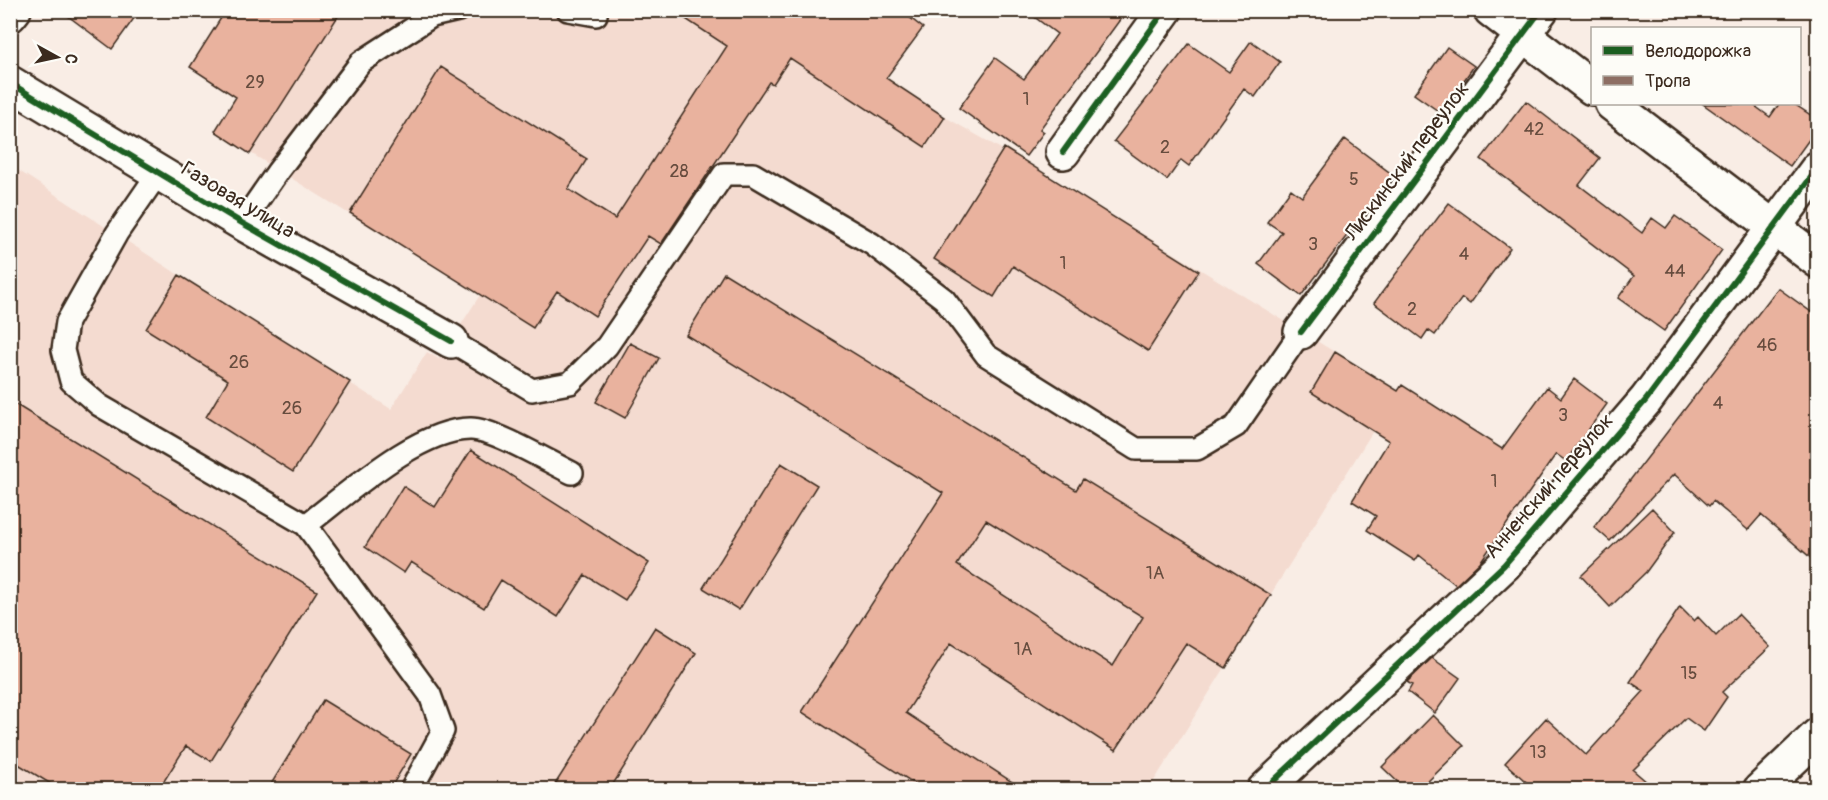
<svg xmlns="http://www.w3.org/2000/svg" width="1828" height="800" font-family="Pangolin,sans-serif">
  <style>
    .built { fill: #f4dbd0 }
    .building { fill: #e9b29e; stroke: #3b2a1e; stroke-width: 1.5; fill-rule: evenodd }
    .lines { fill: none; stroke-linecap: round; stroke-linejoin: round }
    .lane-casing { stroke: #3b2a1e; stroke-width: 26 }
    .street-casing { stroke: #3b2a1e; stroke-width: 38 }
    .lane { stroke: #fdfcf7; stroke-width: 21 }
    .street { stroke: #fdfcf7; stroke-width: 33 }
    .quiet { stroke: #8d6e63; stroke-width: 4.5; stroke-dasharray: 9 4.5; stroke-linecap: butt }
    .cycleway-casing { stroke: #fdfcf7; stroke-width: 10 }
    .cycleway { stroke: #1b5e20; stroke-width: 6 }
    .labels { text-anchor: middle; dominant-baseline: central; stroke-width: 4.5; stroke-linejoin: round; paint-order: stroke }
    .number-label { font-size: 18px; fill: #664c3e }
    .street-label { font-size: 21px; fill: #3b2a1e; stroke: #fdfcf7 }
  </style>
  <rect width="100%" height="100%" fill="#f9ede5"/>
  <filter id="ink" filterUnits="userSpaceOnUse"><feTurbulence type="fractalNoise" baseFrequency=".0167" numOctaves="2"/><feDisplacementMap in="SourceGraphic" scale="12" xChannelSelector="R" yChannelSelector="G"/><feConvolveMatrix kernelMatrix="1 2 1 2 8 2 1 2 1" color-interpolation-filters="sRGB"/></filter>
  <g filter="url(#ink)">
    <!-- built -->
    <path class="built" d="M226,11H782L945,117L1040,171L1398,391L1149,789H11L10,165L179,275L391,409L427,352L439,359L480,295L215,131L236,97L190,67Z"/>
    <!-- building -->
    <path class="building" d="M60,10H140L112,49Z
      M226,10H342L250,154L215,131L236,97L190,67Z
      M672,10H900L923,28L886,78L945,117L925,147L790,58L773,84L769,82L661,244L648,236L595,316L557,291L533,328L350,213L441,67L587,159L568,189L615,219L727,46Z
      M1025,10H1127L1040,129L1044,132L1026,156L959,108L995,58L1024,79L1057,34Z
      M1251,41L1280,62L1255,97L1244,89L1189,166L1181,160L1167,180L1114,141L1189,44L1229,72Z
      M1447,47L1474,66L1441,113L1414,94Z
      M1526,101L1600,158L1579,185L1642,233L1652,218L1666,228L1675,216L1722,250L1664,331L1618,298L1634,276L1481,159Z
      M1703,104H1752L1770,117L1779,104H1794L1818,120V127L1790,166Z
      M1345,139L1393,175L1301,296L1258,264L1282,232L1267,222L1291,189L1302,197Z
      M1004,148L1199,271L1148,351L1013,266L994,297L934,259Z
      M1449,203L1510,248L1470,304L1462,298L1435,335L1428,330L1422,339L1374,303Z
      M724,273L1076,490L1083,479L1271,595L1226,668L1186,643L1116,750L951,643L906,713L1023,789H923L802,712L943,493L686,335ZM986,520L1143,617L1113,666L957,565Z
      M179,275L350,382L293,472L206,417L228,380L146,329Z
      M1778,288L1818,317V564L1761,515L1748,530L1713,501L1709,506L1674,474L1610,541L1594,527Z
      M630,343L659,358L625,418L596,402Z
      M1335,352L1398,391L1402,385L1502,449L1547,387L1561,398L1574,379L1607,404L1566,461L1556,454L1481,561L1456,585L1419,555L1415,561L1367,530L1376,516L1352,501L1389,441L1311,392Z
      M10,401L317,591L211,761L186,746L159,789H59L10,759Z
      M471,450L649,563L625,600L585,575L558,617L501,580L484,608L411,562L404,573L365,547L403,486L435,507Z
      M781,463L817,485L739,610L703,588Z
      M1652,508L1675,532L1646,572L1610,607L1581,576Z
      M1680,607L1694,621L1698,617L1716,636L1738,614L1770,647L1722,692L1727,697L1704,731L1686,718L1633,770L1655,789H1534L1505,763L1546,718L1586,755L1644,691L1630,682Z
      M655,627L696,653L610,789H552Z
      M1432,658L1460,678L1435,713L1408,692L1412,685L1407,682Z
      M323,700L411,754L390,789H268Z
      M1433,715L1464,746L1420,789H1405L1382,767Z"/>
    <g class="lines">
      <!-- lane casing -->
      <g class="lane-casing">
        <path id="lane" d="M568,10L596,15
          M159,172L117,233L67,322L63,350L71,381L99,405L306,525L430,695L443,731L411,790
          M242,223L278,171L361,62L432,16L458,10
          M451,341L532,390L570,383L607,346L724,174H753L872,244L944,299L986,355L1136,449H1197L1236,426L1301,332
          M306,525C347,494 419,428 471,429C494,429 549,462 572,473"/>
      </g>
      <!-- street casing -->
      <g class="street-casing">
        <path id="street" d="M1491,10L1592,88
          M10,15L14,10
          M10,83L242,223L451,341
          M1612,104L1818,261
          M1063,152L1165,10
          M1301,332L1541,10
          M1264,790L1504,565L1646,400L1818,168
          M1760,790L1818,735"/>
      </g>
      <!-- lane -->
      <use href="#lane" class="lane"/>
      <!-- street -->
      <use href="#street" class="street"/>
      <!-- quiet -->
      <path class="quiet" d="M10,15L14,10"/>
      <!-- cycleway casing -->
      <g class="cycleway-casing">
        <path id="cycleway" d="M10,83L242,223L451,341
          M1063,152L1165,10
          M1301,332L1541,10
          M1264,790L1504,565L1646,400L1818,168"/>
      </g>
      <!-- cycleway -->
      <use href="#cycleway" class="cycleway"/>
    </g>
  </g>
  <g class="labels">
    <!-- number labels -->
    <g class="number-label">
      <text x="255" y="82">29</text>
      <text x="1026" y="99">1</text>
      <text x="1534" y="129">42</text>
      <text x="1165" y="147">2</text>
      <text x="679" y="171">28</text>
      <text x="1354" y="179">5</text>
      <text x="1313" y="244">3</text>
      <text x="1464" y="254">4</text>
      <text x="1063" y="263">1</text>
      <text x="1675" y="271">44</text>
      <text x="1412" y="309">2</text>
      <text x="1767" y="345">46</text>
      <text x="239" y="362">26</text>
      <text x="1718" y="403">4</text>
      <text x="292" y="408">26</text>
      <text x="1563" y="415">3</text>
      <text x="1494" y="481">1</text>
      <text x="1155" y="573">1А</text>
      <text x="1023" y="649">1А</text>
      <text x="1689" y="673">15</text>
      <text x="1538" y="752">13</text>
    </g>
    <!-- street labels -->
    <g class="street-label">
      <text transform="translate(1407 161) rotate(-53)">Лискинский переулок</text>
      <text transform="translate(238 200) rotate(31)">Газовая улица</text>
      <text transform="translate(1549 486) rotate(-49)">Анненский переулок</text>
    </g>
  </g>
  <!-- margin -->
  <rect width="1828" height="800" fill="none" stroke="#fdfcf7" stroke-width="36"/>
  <rect x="18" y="18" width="1792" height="764" fill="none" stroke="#3b2a1e" stroke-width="2" filter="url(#ink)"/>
  <!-- legend -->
  <rect x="1591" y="27" width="210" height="78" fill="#fdfcf7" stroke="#afa8a0" stroke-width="1.5"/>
  <rect x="1603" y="46" width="30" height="9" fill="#1b5e20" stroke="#afa8a0" stroke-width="1.5"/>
  <text x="1645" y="57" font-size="18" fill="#3b2a1e">Велодорожка</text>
  <rect x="1603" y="76" width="30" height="9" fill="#8d6e63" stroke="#afa8a0" stroke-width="1.5"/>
  <text x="1645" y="87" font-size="18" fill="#3b2a1e">Тропа</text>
  <!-- north arrow -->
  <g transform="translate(57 57) rotate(98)" stroke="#fdfcf7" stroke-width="4.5" paint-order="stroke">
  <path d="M0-4.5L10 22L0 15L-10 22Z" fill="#3b2a1e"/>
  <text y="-9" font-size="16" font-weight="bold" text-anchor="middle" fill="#3b2a1e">С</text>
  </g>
</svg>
